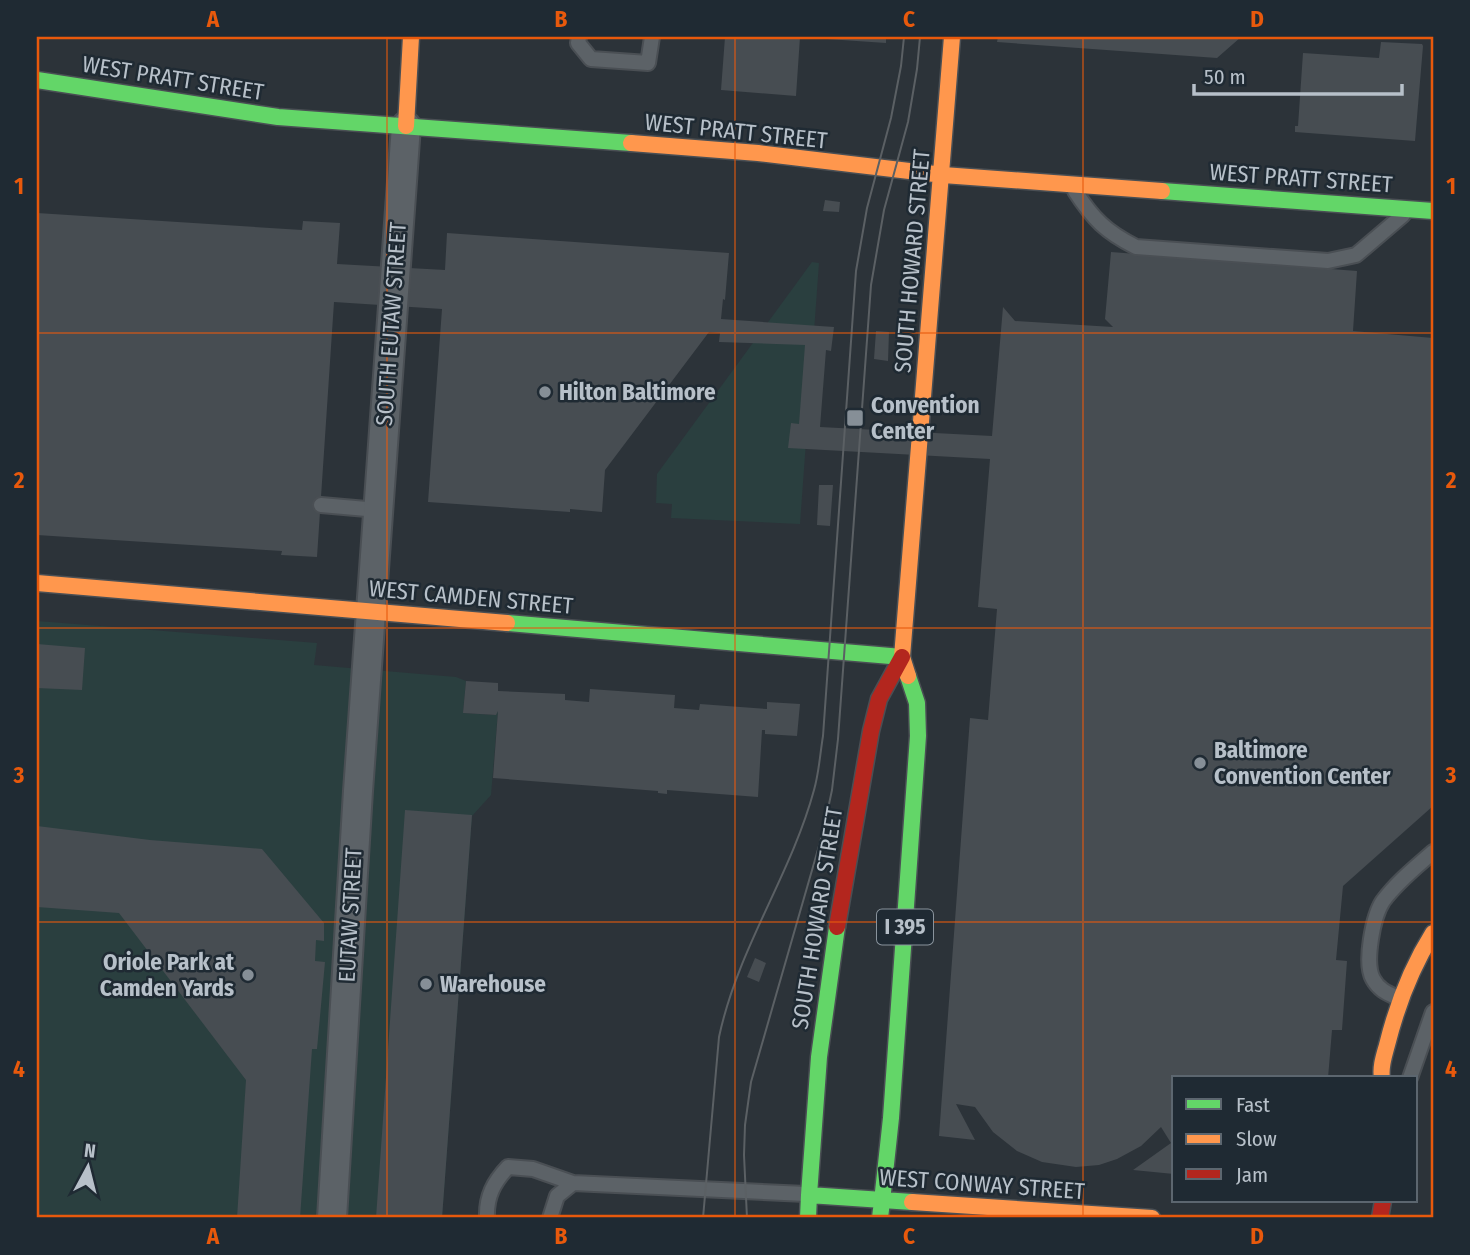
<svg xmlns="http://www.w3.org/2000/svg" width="1470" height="1255" font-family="'Fira Sans Condensed',sans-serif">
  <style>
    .green { fill: #2a3f3f }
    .building { fill: #474d52 }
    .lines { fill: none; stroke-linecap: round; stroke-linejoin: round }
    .lane-casing { stroke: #4a4f54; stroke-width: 18 }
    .street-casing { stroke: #4a4f54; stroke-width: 32 }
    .fast-casing { stroke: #4a4f54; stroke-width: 19 }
    .slow-casing { stroke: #4a4f54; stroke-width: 19 }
    .jam-casing { stroke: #4a4f54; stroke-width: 19 }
    .lane { stroke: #5c6267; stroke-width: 14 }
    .street { stroke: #5c6267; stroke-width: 28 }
    .fast { stroke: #63d668; stroke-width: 16 }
    .slow { stroke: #ff974d; stroke-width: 16 }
    .jam { stroke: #b3261e; stroke-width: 16 }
    .tram { stroke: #5b6064; stroke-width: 2 }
    .grid { fill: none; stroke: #e8590c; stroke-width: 2; stroke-opacity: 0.55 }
    .poi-dot { fill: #868f97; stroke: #1f2a33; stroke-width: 2.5 }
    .labels { text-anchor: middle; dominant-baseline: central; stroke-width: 5; stroke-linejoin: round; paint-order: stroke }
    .shield { fill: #1f2a33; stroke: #89939c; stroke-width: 2 }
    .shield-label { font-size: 21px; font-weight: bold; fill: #b7c0c9 }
    .street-label { font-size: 23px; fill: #b7c0c9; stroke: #1f2a33 }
    .poi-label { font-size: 23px; font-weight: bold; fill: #b7c0c9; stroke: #1f2a33; text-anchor: start }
    .neatline { fill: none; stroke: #e8590c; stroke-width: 2.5 }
    .grid-label { font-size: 23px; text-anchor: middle; font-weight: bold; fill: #e8590c }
  </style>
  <rect width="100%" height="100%" fill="#2c3339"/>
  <!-- green -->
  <path class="green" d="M812,262L819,263L800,524L671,518L672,504L656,503L657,474Z
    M37,621L317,643L314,665L456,677L466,681L463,713L495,715L498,711L491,795L472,816L442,1218H37Z"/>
  <!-- building -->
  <path class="building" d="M725,37H800L796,96L721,90Z
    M827,37H886V43L827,39Z
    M998,37H1241L1217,58L997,42Z
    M1381,42L1422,44L1423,46L1415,141L1295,132V126H1298L1303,53L1379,58Z
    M825,200L840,202L839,212L823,211Z
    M37,213L302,230L303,221L340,223L337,264L445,270L447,233L729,253L725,300L723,299L721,319L834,327L831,351L826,350L820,427L992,436L1003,307L1015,321L1113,327L1105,319L1111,252L1357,271L1353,331L1433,338V806L1343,886L1336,960L1347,961L1342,1030H1332L1328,1078H1174V1174L1133,1170L1171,1143L1161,1127L1141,1146L1117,1159L1099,1165L1076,1167L1042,1162L1017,1151L993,1132L975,1107L956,1104L975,1140L939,1136L970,718L988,720L997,609L978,607L990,459L788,448L791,423L799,424L805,345L719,342L720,333L709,332L605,470L602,512L570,509V512L428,502L442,309L334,302L317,557L281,555L282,551L37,535Z
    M876,331L889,332L888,361L874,359Z
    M819,485H833L830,526L817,525Z
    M37,644L85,648L82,690L37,688Z
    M466,681L498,683V691L565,694V700L589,702L590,689L675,695L674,708L699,710L700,704L767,709V702L800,704L797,736L765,734V730H762L758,797L667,790V794L658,793V791L493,778L498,711L496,715L463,713Z
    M405,810L472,815L442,1218H376Z
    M37,826L150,840L262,849L324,923V941L316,940L315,961L325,962L317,1049H312L300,1218H237L246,1080L119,913L37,907Z
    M755,958L766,963L759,982L747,977Z"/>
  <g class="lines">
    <!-- lane casing -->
    <g class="lane-casing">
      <path id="lane" d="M579,37L578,43L591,59L648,63L652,37
        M1075,191C1093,219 1106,232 1136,247L1328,261L1356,255L1403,215
        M321,505L378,510
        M1398,998C1387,993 1379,990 1373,979C1364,963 1373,916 1383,901C1397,882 1416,867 1433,852
        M1410,1078L1433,1012
        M487,1218C486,1196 494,1182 508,1167L533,1169L573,1183
        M550,1218L557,1196L573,1183L806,1194"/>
    </g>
    <!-- street casing -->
    <g class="street-casing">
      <path id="street" d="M332,1218L358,791L406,126"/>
    </g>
    <!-- fast casing -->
    <g class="fast-casing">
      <path id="fast" d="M37,80L278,117L631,143
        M1162,191L1433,211
        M507,623L902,657
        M837,927L819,1057L809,1195L912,1202
        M882,1201L891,1118L918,736L917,703L908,676
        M808,1218L809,1195
        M880,1218L882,1201"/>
    </g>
    <!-- slow casing -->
    <g class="slow-casing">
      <path id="slow" d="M406,126L411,37
        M631,143L758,153L943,175L1162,191
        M37,583L507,623
        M908,676L902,657L952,37
        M1382,1078C1380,1067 1384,1056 1387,1045C1397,1005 1411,968 1433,933
        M912,1202L1152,1218"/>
    </g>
    <!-- jam casing -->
    <g class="jam-casing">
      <path id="jam" d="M837,927L871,731L879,699L902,657
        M1380,1218L1383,1201"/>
    </g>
    <!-- lane -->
    <use href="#lane" class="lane"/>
    <!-- street -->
    <use href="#street" class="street"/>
    <!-- fast -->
    <use href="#fast" class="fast"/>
    <!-- slow -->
    <use href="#slow" class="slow"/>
    <!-- jam -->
    <use href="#jam" class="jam"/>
    <!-- tram -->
    <path class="tram" d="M703,1218L719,1037C738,948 791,875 814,790C819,773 820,754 823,736L856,271L867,208L891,118L901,66L904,37
      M747,1218L744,1155L745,1125L751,1082L823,832L832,790L838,739L871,285L884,210L908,122L917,69L920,37"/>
  </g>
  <!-- grid -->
  <path class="grid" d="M387,37V1218M735,37V1218M1083,37V1218M37,333H1433M37,628H1433M37,922H1433"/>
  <!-- markers -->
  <g class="poi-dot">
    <circle cx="545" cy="392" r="7"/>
    <rect x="846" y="409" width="18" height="18" rx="3.5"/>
    <circle cx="1200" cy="763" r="7"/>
    <circle cx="248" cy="975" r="7"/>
    <circle cx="426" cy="984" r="7"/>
  </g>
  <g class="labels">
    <!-- shield labels -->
    <rect class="shield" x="877" y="909.5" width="56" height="35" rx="5"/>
    <g class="shield-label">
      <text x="905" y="927">I 395</text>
    </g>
    <!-- street labels -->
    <g class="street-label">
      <text transform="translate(173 78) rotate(9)">WEST PRATT STREET</text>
      <text transform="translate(736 131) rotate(6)">WEST PRATT STREET</text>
      <text transform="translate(1301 178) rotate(4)">WEST PRATT STREET</text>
      <text transform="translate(912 261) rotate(-85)">SOUTH HOWARD STREET</text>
      <text transform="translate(391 324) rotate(-86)">SOUTH EUTAW STREET</text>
      <text transform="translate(471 597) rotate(5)">WEST CAMDEN STREET</text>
      <text transform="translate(350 915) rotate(-87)">EUTAW STREET</text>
      <text transform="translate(817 918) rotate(-81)">SOUTH HOWARD STREET</text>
      <text transform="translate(982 1184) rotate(4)">WEST CONWAY STREET</text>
    </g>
    <!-- poi labels -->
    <g class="poi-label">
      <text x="559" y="392">Hilton Baltimore</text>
      <text x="871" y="405">Convention<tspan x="871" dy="26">Center</tspan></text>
      <text x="1214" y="750">Baltimore<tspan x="1214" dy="26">Convention Center</tspan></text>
      <text x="234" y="962" text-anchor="end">Oriole Park at<tspan x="234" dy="26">Camden Yards</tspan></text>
      <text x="440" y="984">Warehouse</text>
    </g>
  </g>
  <!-- border -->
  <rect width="1470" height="1255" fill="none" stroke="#1f2a33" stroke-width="77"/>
  <!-- legend -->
  <rect x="1172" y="1076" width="245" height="126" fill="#1f2a33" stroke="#5c666f" stroke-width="2"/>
  <rect x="1186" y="1099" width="35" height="10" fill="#63d668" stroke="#5c666f" stroke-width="2"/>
  <text x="1236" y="1112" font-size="21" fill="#b7c0c9">Fast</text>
  <rect x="1186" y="1134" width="35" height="10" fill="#ff974d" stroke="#5c666f" stroke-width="2"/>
  <text x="1236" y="1146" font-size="21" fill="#b7c0c9">Slow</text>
  <rect x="1186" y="1169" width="35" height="10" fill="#b3261e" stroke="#5c666f" stroke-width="2"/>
  <text x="1236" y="1182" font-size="21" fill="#b7c0c9">Jam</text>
  <!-- north arrow -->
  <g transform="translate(88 1167) rotate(7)" stroke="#1f2a33" stroke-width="5" paint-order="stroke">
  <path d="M0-5L12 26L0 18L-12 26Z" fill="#b7c0c9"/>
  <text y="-10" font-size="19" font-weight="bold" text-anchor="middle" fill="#b7c0c9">N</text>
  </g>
  <!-- scale -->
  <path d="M1194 84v10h208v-10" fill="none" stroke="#b7c0c9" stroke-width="3.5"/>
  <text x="1204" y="84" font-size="21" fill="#b7c0c9" stroke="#1f2a33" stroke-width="5" paint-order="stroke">50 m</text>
  <rect x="38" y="38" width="1394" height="1178" class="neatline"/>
  <g class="grid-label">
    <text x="213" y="27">A</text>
    <text x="561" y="27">B</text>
    <text x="909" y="27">C</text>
    <text x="1257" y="27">D</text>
    <text x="19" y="194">1</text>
    <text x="1451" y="194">1</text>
    <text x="19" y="488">2</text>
    <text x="1451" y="488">2</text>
    <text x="19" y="783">3</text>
    <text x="1451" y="783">3</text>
    <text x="19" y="1077">4</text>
    <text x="1451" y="1077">4</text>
    <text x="213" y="1244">A</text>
    <text x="561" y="1244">B</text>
    <text x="909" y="1244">C</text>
    <text x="1257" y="1244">D</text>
  </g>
</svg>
